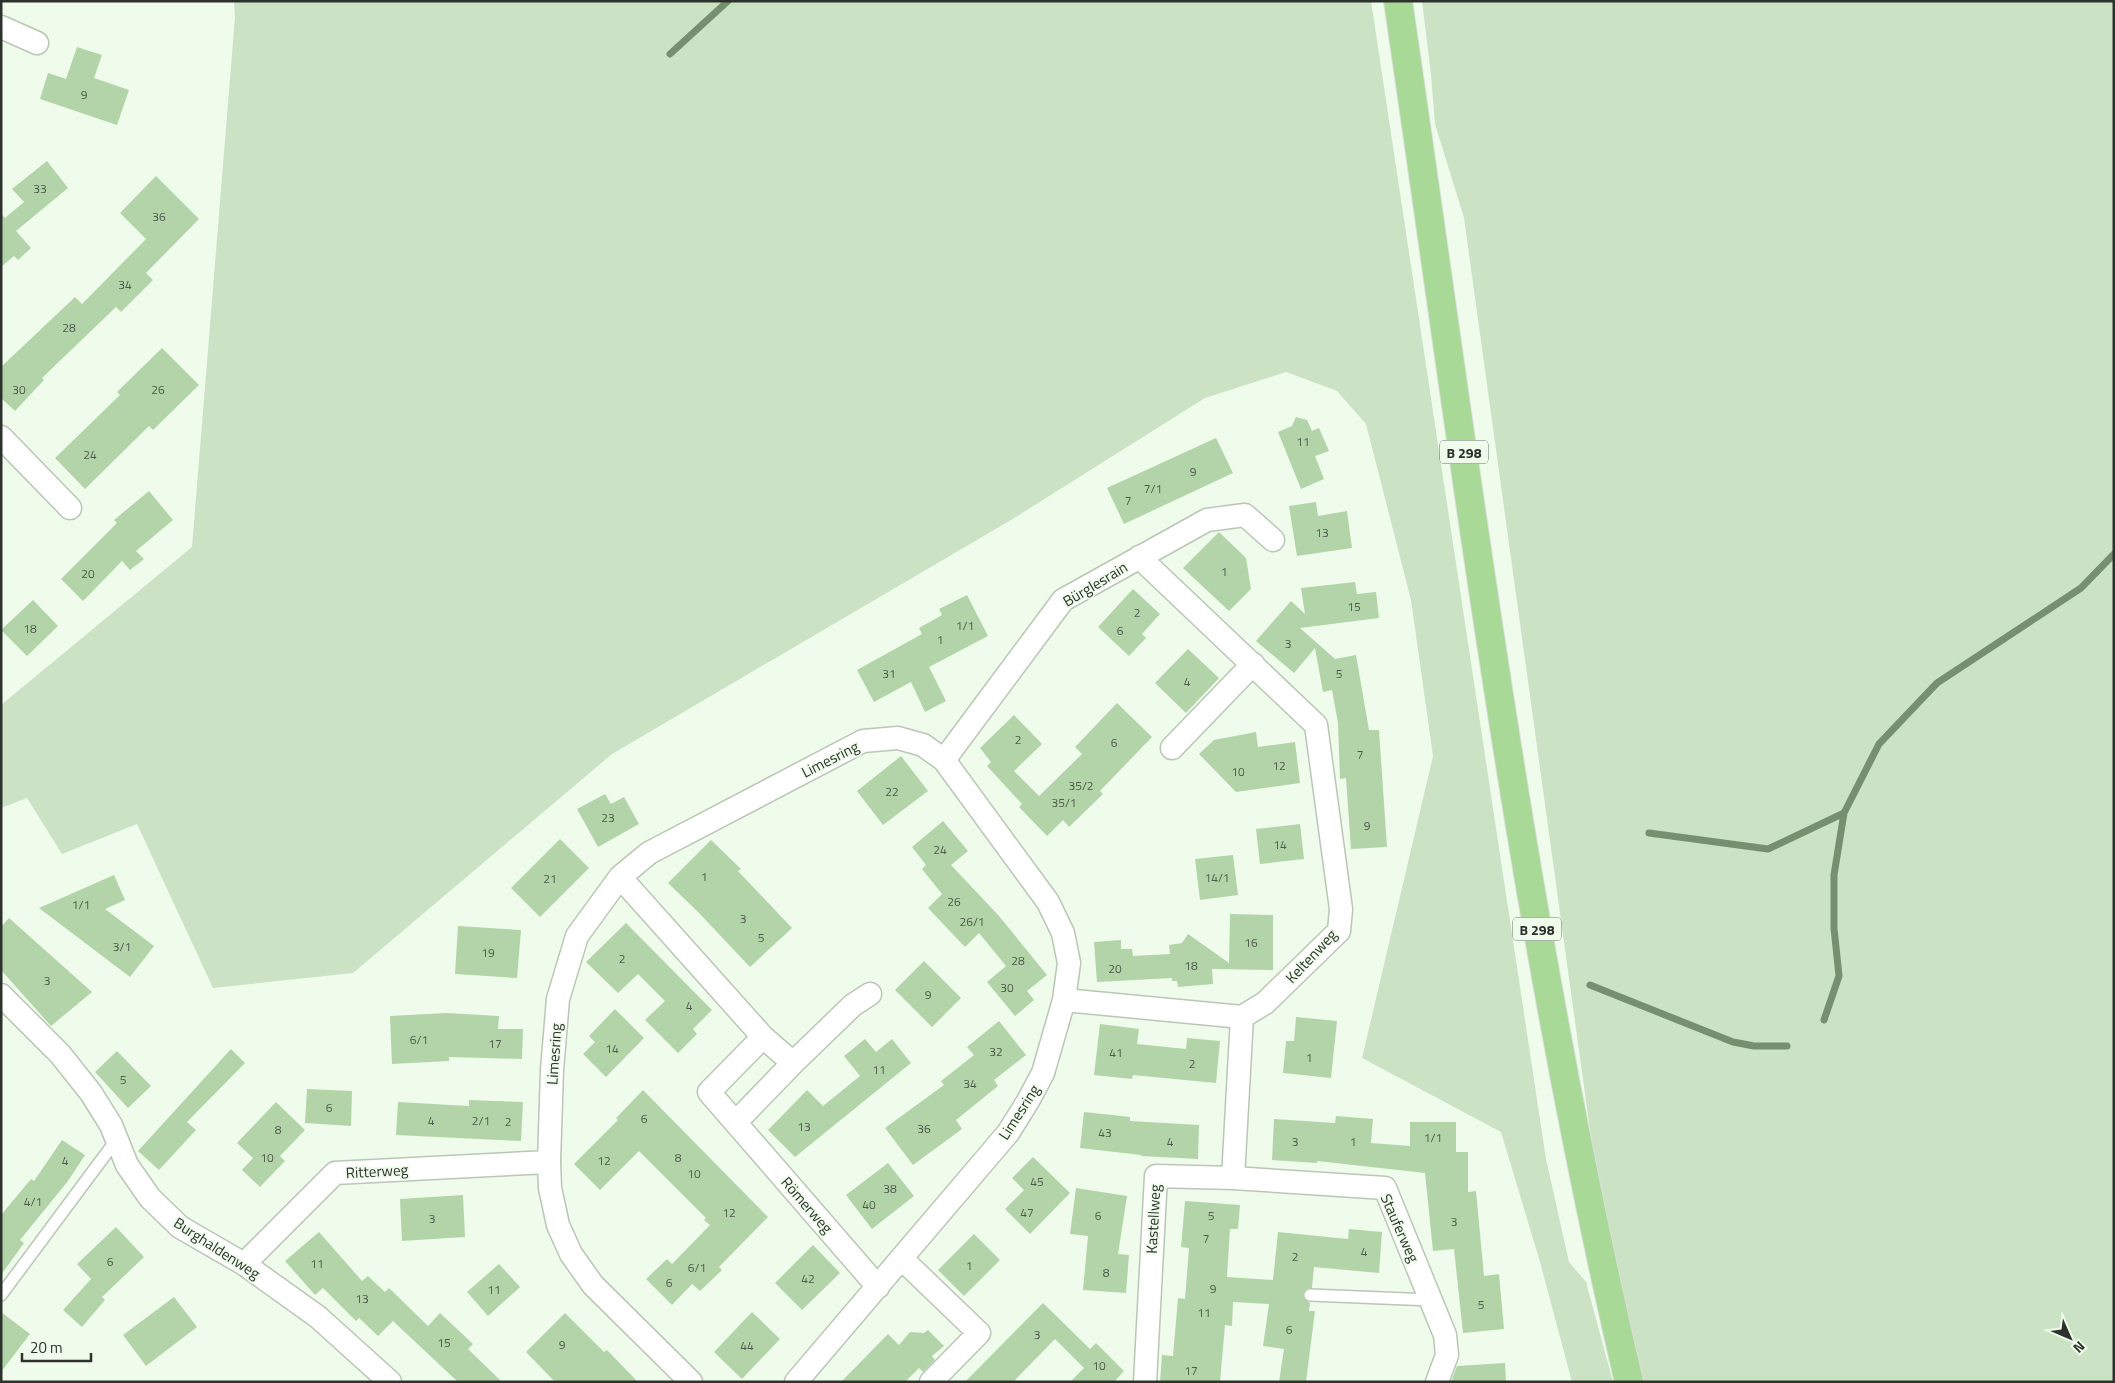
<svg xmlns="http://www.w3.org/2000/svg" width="2115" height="1383" font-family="'Titillium Web',sans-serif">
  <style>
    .green { fill: #cbe2c4 }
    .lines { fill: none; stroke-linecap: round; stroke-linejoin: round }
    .stream { stroke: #768f6f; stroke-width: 7 }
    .building { fill: #b2d4a8 }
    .lane-casing { stroke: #bac6b6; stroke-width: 14 }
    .street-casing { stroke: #bac6b6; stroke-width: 25 }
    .primary-casing { stroke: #dddedd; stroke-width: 30 }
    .lane { stroke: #fff; stroke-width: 11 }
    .street { stroke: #fff; stroke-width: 22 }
    .primary { stroke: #a8d997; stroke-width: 28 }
    .labels { text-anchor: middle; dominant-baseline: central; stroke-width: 4; stroke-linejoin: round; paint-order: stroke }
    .number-label { font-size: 12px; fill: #4e5a4b }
    .shield { fill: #effcec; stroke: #676f66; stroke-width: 1 }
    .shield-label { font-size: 14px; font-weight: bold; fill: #2d322c }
    .street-label { font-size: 15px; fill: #2d322c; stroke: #effcec }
  </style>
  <rect width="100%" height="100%" fill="#effcec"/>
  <!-- green -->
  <path class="green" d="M234,1H1371L1546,1159L1569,1262L1586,1282L1613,1382H1572L1540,1262L1501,1132L1362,1058L1433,756L1411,600L1366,424L1337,391L1286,372L1205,398L1011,520L612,754L353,973L213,988L137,824L62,854L27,798L1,808V705L192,547L235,17Z
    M1422,1H2114V1382H1639L1598,1188L1464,218L1435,124L1431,75Z"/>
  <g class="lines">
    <!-- stream -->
    <path class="stream" d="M670,54L728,1
      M1649,833L1768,849L1844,813L1879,744L1937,683L2081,588L2114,554
      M1590,985L1733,1042L1754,1046H1787
      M1824,1020L1839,976L1834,928V875L1844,813"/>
  </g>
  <!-- building -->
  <path class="building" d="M77,47L102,55L94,78L129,90L117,125L40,99L48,73L66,79Z
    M47,161L68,188L16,231L31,248L18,260L14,256L1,267V214L5,218L24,202L12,189Z
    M156,176L199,219L146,273L153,280L121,312L116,307L42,378L44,380L15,411L1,398V367L75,297L82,304L146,239L120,213Z
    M162,348L199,385L153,430L149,426L85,489L55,458L120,395L117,392Z
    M1296,417L1307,420L1312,431L1319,428L1329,451L1315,456L1324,479L1301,489L1278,432L1292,426Z
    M1216,438L1233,473L1124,524L1107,488Z
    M149,491L173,520L136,551L144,559L130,570L122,561L83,601L61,579L117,523L114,520Z
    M1316,502L1318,516L1347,511L1352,548L1297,556L1289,506Z
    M1219,532L1246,558L1251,589L1229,611L1183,568Z
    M1355,582L1357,594L1376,592L1379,618L1300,628L1335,659L1356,655L1369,730H1379L1387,847L1351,849L1346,778L1340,779L1338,723L1332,690L1323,692L1315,648L1294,673L1256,641L1291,601L1305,614L1301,588Z
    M1133,589L1160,614L1142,634L1146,638L1129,656L1098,627Z
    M967,595L988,636L929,667L946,701L925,712L911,682L874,702L857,670L922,634L919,628L942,615L939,609Z
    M33,600L58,626L27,656L1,630Z
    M1188,649L1219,678L1186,713L1155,683Z
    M1117,703L1152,737L1100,791L1103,794L1069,827L1063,820L1047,836L1019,807L1022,804L987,766L991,762L980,748L1014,715L1042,744L1014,771L1039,796L1082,754L1075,747Z
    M1256,732L1258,747L1295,742L1300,783L1236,792L1199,754L1214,740Z
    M901,756L928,791L883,825L857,791Z
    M605,794L611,804L624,797L639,824L598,847L577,809Z
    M943,821L968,851L951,865L999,916L1047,975L1027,991L1034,1000L1015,1016L987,982L1006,966L979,933L965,947L928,908L942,894L922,869L926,865L912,847Z
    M1300,824L1304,859L1260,864L1256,829Z
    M560,839L589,868L540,917L511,888Z
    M711,840L741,869L738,871L792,928L750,967L698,912L668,883Z
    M1233,855L1238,895L1200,900L1195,859Z
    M114,875L125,900L105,909L154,946L130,977L39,908Z
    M1230,914L1273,915V970L1212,969L1213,984L1178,987L1177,981H1172V978L1097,982L1094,942L1121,940V949H1132L1133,956L1170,954L1169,945L1182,943L1188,934L1229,963Z
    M9,918L92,992L51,1026L1,970V927Z
    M626,923L712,1010L693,1029L697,1034L678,1053L645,1020L665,1001L638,974L618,993L586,962Z
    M458,926L521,930L517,978L455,974Z
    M924,961L961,998L932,1027L895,990Z
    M615,1009L644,1038L606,1077L583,1054L595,1042L589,1036Z
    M447,1013L499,1016L498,1029H523L522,1059L449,1057V1061L392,1064L390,1016Z
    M1296,1017L1337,1021L1331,1078L1283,1073L1286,1041H1294Z
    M999,1021L1026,1055L994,1080L998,1086L956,1120L962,1129L913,1165L885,1128L944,1085L941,1081L974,1055L967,1047Z
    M1100,1024L1139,1029L1137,1044L1186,1049L1187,1038L1220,1041L1216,1083L1133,1075L1132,1079L1094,1075Z
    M865,1039L876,1052L892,1039L911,1063L795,1157L768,1130L807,1090L823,1106L860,1076L844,1056Z
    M231,1049L245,1063L187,1122L196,1130L159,1170L138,1151Z
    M117,1051L151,1086L128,1108L95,1072Z
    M307,1089L352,1091L351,1126L305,1123Z
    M643,1090L768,1217L719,1267L722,1270L700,1291L692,1284L672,1305L646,1279L667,1259L672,1264L710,1225L704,1220L706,1218L639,1151L600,1190L574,1164L618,1120L616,1118Z
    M469,1100L523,1102L521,1141L396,1135L398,1102L469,1106Z
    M276,1102L305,1130L280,1156L285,1161L260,1187L242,1170L253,1158L237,1143Z
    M1084,1112L1130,1117V1121L1199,1125L1198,1159L1141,1156V1155L1080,1148Z
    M1336,1116L1373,1119L1371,1143L1410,1146V1122H1456V1152H1468V1192L1476,1191L1484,1276L1499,1274L1504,1329L1463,1333L1454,1249L1433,1251L1425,1173L1317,1161V1163L1272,1160L1274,1119L1335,1123Z
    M62,1140L85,1155L68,1181L20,1240L24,1243L1,1275V1215L31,1179L34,1181Z
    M1033,1157L1070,1193L1030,1234L1005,1209L1024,1190L1012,1178Z
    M888,1163L914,1196L872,1229L846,1195Z
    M1076,1188L1127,1196L1118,1254L1129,1255L1126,1293L1083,1290L1088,1236L1070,1234Z
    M463,1195L465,1237L402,1241L400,1199Z
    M1185,1201L1240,1205L1238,1229H1230L1227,1277L1273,1280L1278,1232L1348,1239L1349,1229L1382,1232L1379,1273L1314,1267L1312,1288L1306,1289L1303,1294L1304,1299L1310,1303L1309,1311H1315L1306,1382H1279L1284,1349L1263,1346L1269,1304L1233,1302L1232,1326L1225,1325L1220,1382H1160L1162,1355L1173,1356L1178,1298L1185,1299L1189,1248L1181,1247Z
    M116,1227L144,1257L102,1297L105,1300L82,1327L63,1310L91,1279L77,1264Z
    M319,1232L362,1281L368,1276L385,1292L389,1288L428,1326L440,1313L473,1344L468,1349L502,1382H458L393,1321L378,1336L359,1318L356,1321L323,1288L315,1295L285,1261Z
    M974,1234L1000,1260L964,1296L938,1270Z
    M813,1245L840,1273L802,1310L775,1283Z
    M499,1264L520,1287L488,1316L467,1292Z
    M174,1297L197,1327L146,1366L123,1335Z
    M1043,1303L1090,1349L1096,1343L1124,1371L1114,1382H1070L1084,1368L1055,1339L1013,1382H965Z
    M1,1312L30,1334L1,1372Z
    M752,1312L780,1339L742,1379L714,1352Z
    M565,1313L604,1352L607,1350L638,1382H555L526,1352Z
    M928,1330L944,1346L932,1356L935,1360L923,1372L919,1368L905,1382H841L888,1334L899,1345L910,1332L924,1333Z
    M1505,1363L1506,1382H1451L1457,1366Z"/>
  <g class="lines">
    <!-- lane casing -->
    <g class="lane-casing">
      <path id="lane" d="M1,1295L117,1139
        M1310,1295L1431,1300"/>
    </g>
    <!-- street casing -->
    <g class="street-casing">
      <path id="street" d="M1,27L37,43
        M1,437L70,508
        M1172,748L1253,664
        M944,760L1063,600L1207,520L1245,515L1273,540
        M620,877L763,1037
        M1,995L60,1054L91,1093L111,1125L127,1165L150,1198L180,1227L244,1264L318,1317L390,1382
        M1064,1000L1242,1017L1265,1003L1339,931L1341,909L1316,725L1139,557
        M793,1063L853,1005L870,994
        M736,1122L793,1063L763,1037L709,1092L878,1287
        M1233,1178L1242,1017
        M902,1259L979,1333L931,1382
        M244,1264L335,1173L549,1162
        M691,1382L593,1285L571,1254L558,1225L550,1188L549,1162L552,1070L558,999L577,936L620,877L649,853L863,741L898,738L923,745L944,760L1048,902L1063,933L1069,963L1064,1000L1043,1073L1028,1101L1008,1133L796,1382
        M1145,1382L1156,1176L1233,1178L1385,1188L1445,1335L1447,1355L1437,1382"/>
    </g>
    <!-- primary casing -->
    <g class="primary-casing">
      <path id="primary" d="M1398,1C1466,463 1522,927 1629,1382"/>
    </g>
    <!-- lane -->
    <use href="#lane" class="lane"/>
    <!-- street -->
    <use href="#street" class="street"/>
    <!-- primary -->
    <use href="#primary" class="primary"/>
  </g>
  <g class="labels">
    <!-- number labels -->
    <g class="number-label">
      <text x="84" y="94">9</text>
      <text x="40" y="188">33</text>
      <text x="159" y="216">36</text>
      <text x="125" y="284">34</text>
      <text x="69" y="327">28</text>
      <text x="19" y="389">30</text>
      <text x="158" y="389">26</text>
      <text x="1303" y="441">11</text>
      <text x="90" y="454">24</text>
      <text x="1193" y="471">9</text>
      <text x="1153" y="488">7/1</text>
      <text x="1128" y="500">7</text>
      <text x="1322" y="532">13</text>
      <text x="1224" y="571">1</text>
      <text x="88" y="573">20</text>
      <text x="1354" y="606">15</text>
      <text x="1137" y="612">2</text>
      <text x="965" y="625">1/1</text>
      <text x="30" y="628">18</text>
      <text x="1120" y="630">6</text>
      <text x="940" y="639">1</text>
      <text x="1288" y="643">3</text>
      <text x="889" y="673">31</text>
      <text x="1339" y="673">5</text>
      <text x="1187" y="681">4</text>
      <text x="1018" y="739">2</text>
      <text x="1114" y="742">6</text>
      <text x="1360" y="754">7</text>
      <text x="1279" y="765">12</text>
      <text x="1238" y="771">10</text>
      <text x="1081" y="785">35/2</text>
      <text x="892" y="791">22</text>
      <text x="1064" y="802">35/1</text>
      <text x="608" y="817">23</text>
      <text x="1367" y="825">9</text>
      <text x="1280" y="844">14</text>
      <text x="940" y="849">24</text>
      <text x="704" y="876">1</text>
      <text x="1217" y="877">14/1</text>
      <text x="550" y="878">21</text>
      <text x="954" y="901">26</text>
      <text x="81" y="904">1/1</text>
      <text x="743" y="918">3</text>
      <text x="972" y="921">26/1</text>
      <text x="761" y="937">5</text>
      <text x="1251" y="942">16</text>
      <text x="122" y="946">3/1</text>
      <text x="488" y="952">19</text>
      <text x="622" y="958">2</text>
      <text x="1018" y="960">28</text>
      <text x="1191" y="965">18</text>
      <text x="1115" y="968">20</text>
      <text x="47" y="980">3</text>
      <text x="1007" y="987">30</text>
      <text x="928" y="994">9</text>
      <text x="689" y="1005">4</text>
      <text x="419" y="1039">6/1</text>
      <text x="495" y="1043">17</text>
      <text x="612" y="1048">14</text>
      <text x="996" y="1051">32</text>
      <text x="1116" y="1052">41</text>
      <text x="1309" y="1057">1</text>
      <text x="1192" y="1063">2</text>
      <text x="879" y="1069">11</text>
      <text x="123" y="1079">5</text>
      <text x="970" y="1083">34</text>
      <text x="329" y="1107">6</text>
      <text x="644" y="1118">6</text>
      <text x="431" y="1120">4</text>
      <text x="481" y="1120">2/1</text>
      <text x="508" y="1121">2</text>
      <text x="804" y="1126">13</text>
      <text x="924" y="1128">36</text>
      <text x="278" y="1129">8</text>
      <text x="1105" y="1132">43</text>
      <text x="1433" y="1137">1/1</text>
      <text x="1170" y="1141">4</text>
      <text x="1295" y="1141">3</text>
      <text x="1353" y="1141">1</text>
      <text x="267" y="1157">10</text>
      <text x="678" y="1157">8</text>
      <text x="65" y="1160">4</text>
      <text x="604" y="1160">12</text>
      <text x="694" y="1173">10</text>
      <text x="1037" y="1181">45</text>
      <text x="890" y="1188">38</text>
      <text x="33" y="1201">4/1</text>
      <text x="869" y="1204">40</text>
      <text x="729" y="1212">12</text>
      <text x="1027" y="1212">47</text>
      <text x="1098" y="1215">6</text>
      <text x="1211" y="1215">5</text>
      <text x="432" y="1218">3</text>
      <text x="1454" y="1221">3</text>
      <text x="1206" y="1238">7</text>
      <text x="1364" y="1251">4</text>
      <text x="1295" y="1256">2</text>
      <text x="110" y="1261">6</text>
      <text x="317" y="1263">11</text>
      <text x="969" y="1265">1</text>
      <text x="697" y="1267">6/1</text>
      <text x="1106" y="1272">8</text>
      <text x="808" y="1278">42</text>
      <text x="669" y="1282">6</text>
      <text x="1213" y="1288">9</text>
      <text x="494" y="1289">11</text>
      <text x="362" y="1298">13</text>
      <text x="1481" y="1304">5</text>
      <text x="1204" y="1312">11</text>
      <text x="1289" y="1329">6</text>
      <text x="1037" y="1334">3</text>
      <text x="444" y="1342">15</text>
      <text x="562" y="1344">9</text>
      <text x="747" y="1345">44</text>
      <text x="1099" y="1365">10</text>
      <text x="1191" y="1370">17</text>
    </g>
    <!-- shield labels -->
    <g class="shield">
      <rect x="1440" y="440.5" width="48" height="23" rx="4"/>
      <rect x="1513" y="917.5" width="48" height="23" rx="4"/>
    </g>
    <g class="shield-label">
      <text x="1464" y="452">B 298</text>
      <text x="1537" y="929">B 298</text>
    </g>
    <!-- street labels -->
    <g class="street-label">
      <text transform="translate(1095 584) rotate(-31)">Bürglesrain</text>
      <text transform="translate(830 759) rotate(-27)">Limesring</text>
      <text transform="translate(1311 956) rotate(-47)">Keltenweg</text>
      <text transform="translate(554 1054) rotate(-86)">Limesring</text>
      <text transform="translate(1019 1112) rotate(-57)">Limesring</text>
      <text transform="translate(377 1171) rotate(-3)">Ritterweg</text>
      <text transform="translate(807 1205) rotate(49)">Römerweg</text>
      <text transform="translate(1153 1219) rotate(-87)">Kastellweg</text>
      <text transform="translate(1400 1228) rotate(66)">Stauferweg</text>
      <text transform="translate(217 1248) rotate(33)">Burghaldenweg</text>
    </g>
  </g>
  <!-- border -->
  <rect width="2115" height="1383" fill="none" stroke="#2d322c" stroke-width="5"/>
  <!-- north arrow -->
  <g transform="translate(2070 1338) rotate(135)" stroke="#effcec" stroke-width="4" paint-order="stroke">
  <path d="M0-4L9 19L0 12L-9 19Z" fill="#2d322c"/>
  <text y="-8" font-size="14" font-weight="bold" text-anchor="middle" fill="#2d322c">N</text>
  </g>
  <!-- scale -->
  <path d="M22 1353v8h69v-8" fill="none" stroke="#2d322c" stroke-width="2.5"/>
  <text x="30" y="1353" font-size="15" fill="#2d322c" stroke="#effcec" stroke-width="4" paint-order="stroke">20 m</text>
</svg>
